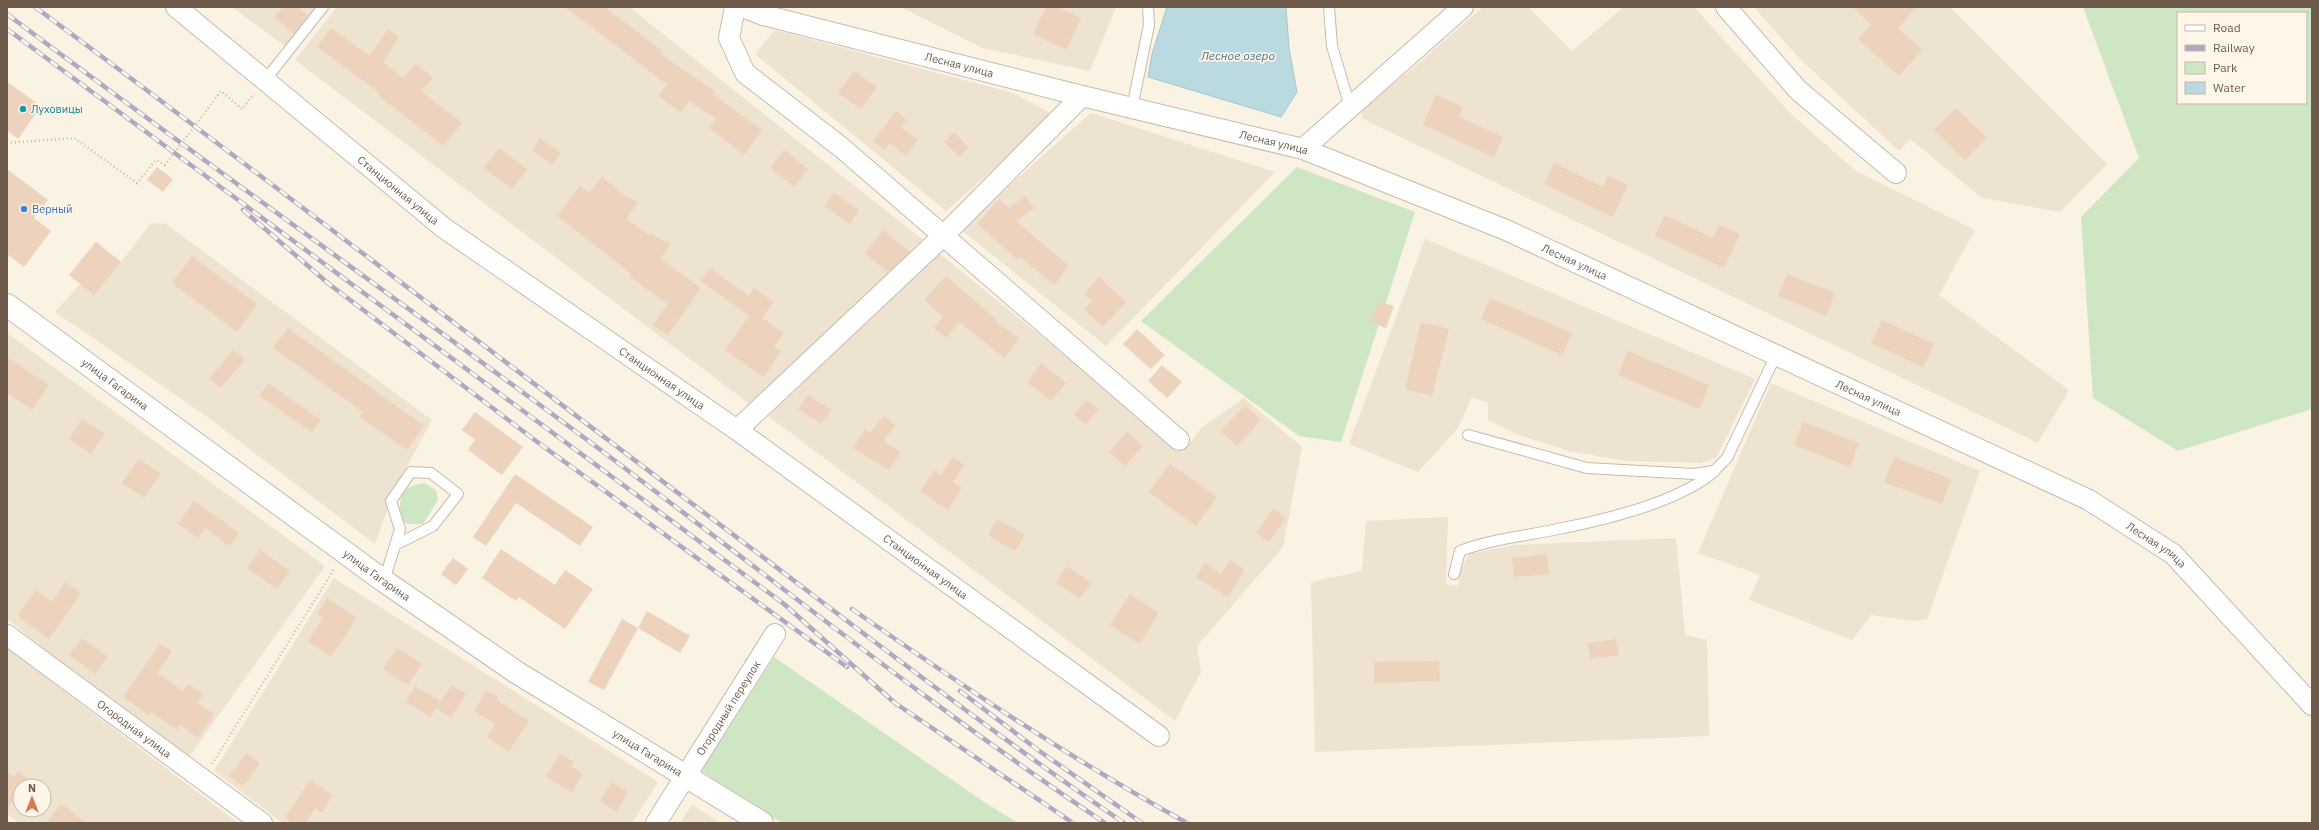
<svg xmlns="http://www.w3.org/2000/svg" width="2319" height="830" font-family="'IBM Plex Sans',sans-serif">
  <style>
    .residential { fill: #eee2d1; fill-rule: evenodd }
    .green { fill: #cfe6c4; fill-rule: evenodd }
    .water { fill: #bad9e1; stroke: #a1c8d2 }
    .building { fill: #edd3be }
    .lines { fill: none; stroke-linecap: round; stroke-linejoin: round }
    .service-casing { stroke: #c9baab; stroke-width: 12 }
    .minor-casing { stroke: #c9baab; stroke-width: 22 }
    .tertiary-casing { stroke: #c9baab; stroke-width: 24 }
    .path { stroke: #d1b7a1; stroke-width: 2.5; stroke-dasharray: 1 3; stroke-linecap: butt }
    .service { stroke: #fff; stroke-width: 10 }
    .minor { stroke: #fff; stroke-width: 20 }
    .tertiary { stroke: #fff; stroke-width: 22 }
    .rail-casing { stroke: #b5a4c2; stroke-width: 4.5 }
    .rail { stroke: #fdf6e9; stroke-width: 3; stroke-dasharray: 9; stroke-linecap: butt }
    .culture-dot { fill: #0f9aa8; stroke: #fdf6e9; stroke-width: 1.5 }
    .shop-dot { fill: #3f7fe0; stroke: #fdf6e9; stroke-width: 1.5 }
    .labels { text-anchor: middle; dominant-baseline: central; stroke-width: 3.5; stroke-linejoin: round; paint-order: stroke }
    .street-label { font-size: 11px; fill: #6f5b4c; stroke: #fdf6e9 }
    .culture-label { font-size: 11px; fill: #0d838f; stroke: #fdf6e9; text-anchor: start }
    .shop-label { font-size: 11px; fill: #366cbe; stroke: #fdf6e9; text-anchor: start }
    .water-label { font-size: 12px; font-style: italic; fill: #487481; stroke: #fdf6e9 }
  </style>
  <rect width="100%" height="100%" fill="#faf2e3"/>
  <!-- residential -->
  <path class="residential" d="M232,7H317L286,47Z
    M337,7H629L923,240L891,275L752,406L295,60Z
    M901,7H1116L1090,71L983,48Z
    M1483,7H1528L1572,51L1624,7H1694L1791,114L1856,171L1975,230L1939,295L2069,390L2038,443L1363,119L1361,110L1412,69Z
    M1754,7H1950L2107,164L2060,212L1982,198L1910,139L1899,151L1800,59Z
    M775,30L1013,93L1054,115L946,211L755,54Z
    M1091,113L1275,172L1106,346L960,229Z
    M151,223L166,224L432,420L395,489L375,544L202,413L55,312L80,284L69,275L96,242L121,262Z
    M1425,239L1755,379L1716,458L1701,463L1626,461L1569,451L1516,434L1488,420V402L1471,398L1458,428L1418,472L1349,444Z
    M939,253L1183,452L1202,427L1244,398L1302,447L1283,547L1197,646L1201,672L1175,721L768,416Z
    M7,333L325,566L186,761L7,619Z
    M1771,383L1980,471L1927,619L1913,621L1871,615L1852,640L1749,600L1760,575L1698,553Z
    M1448,517L1446,584L1458,586L1460,572L1469,554L1514,545L1676,538L1685,635L1707,640L1709,736L1315,752L1311,582L1362,571L1366,521Z
    M334,578L658,782L632,823H283L214,771Z
    M7,648L238,823H18L7,814ZM20,786H44V810H20Z
    M692,805L721,823H680Z"/>
  <!-- green -->
  <path class="green" d="M2083,7H2312V409L2178,451L2093,398L2081,217L2139,158ZM2178,13H2306V103H2178Z
    M1297,167L1415,212L1341,442L1299,436L1141,321Z
    M424,483L436,490L438,500L423,524H408L401,519C398,498 401,486 424,483Z
    M774,657L987,804L1018,823H782L701,771Z"/>
  <!-- water -->
  <path class="water" d="M1167,7H1286L1289,48L1297,92L1281,117L1148,77L1152,54Z"/>
  <!-- building -->
  <path class="building" d="M283,7H298L308,15L294,34L274,17Z
    M565,7H604L662,51L660,54L715,91L713,94L762,130L744,155L709,128L716,119L689,101L681,112L658,96L667,84Z
    M1046,7H1057L1081,18L1066,50L1033,34Z
    M1852,7H1916L1898,28L1922,50L1899,76L1858,39L1871,24Z
    M331,28L370,56L388,29L399,37L383,62L403,78L416,64L433,78L421,91L462,123L443,146L378,95L380,93L317,47Z
    M854,71L877,87L861,109L838,93Z
    M7,82L41,106L18,139L7,130Z
    M1436,95L1463,107L1459,117L1503,137L1494,157L1423,125Z
    M1956,108L1987,138L1965,160L1934,130Z
    M896,111L907,120L901,127L918,140L906,156L890,143L885,150L873,141Z
    M954,132L969,147L959,157L944,142Z
    M540,138L561,153L552,165L532,150Z
    M499,148L527,169L512,189L484,168Z
    M784,150L808,169L794,187L770,168Z
    M1554,163L1603,187L1608,175L1628,185L1613,217L1544,184Z
    M157,167L173,179L163,192L147,180Z
    M7,169L48,200L34,218L51,231L24,267L7,254Z
    M602,177L624,195L638,202L626,219L649,235L650,233L670,244L661,259L701,288L668,335L653,325L668,304L629,276L631,273L557,216L580,186L589,193Z
    M834,193L859,210L850,224L825,206Z
    M1025,196L1034,208L1016,221L1069,266L1054,285L1020,257L1018,260L977,224L999,199L1009,208Z
    M1665,215L1713,238L1719,225L1740,234L1724,268L1655,236Z
    M883,230L910,252L888,272L865,253Z
    M96,242L121,262L94,295L69,275Z
    M192,256L257,304L237,332L172,283Z
    M710,268L749,296L754,288L774,302L762,318L784,333L774,347L781,351L764,377L725,350L749,316L701,281Z
    M1787,274L1835,293L1826,316L1778,296Z
    M946,276L998,321L996,322L1019,338L1005,358L959,322L946,338L934,328L943,317L924,300Z
    M1099,277L1126,302L1103,327L1084,309L1092,301L1084,294Z
    M1490,298L1572,333L1562,355L1481,319Z
    M1379,301L1394,306L1386,328L1371,322Z
    M1882,320L1934,344L1923,367L1871,343Z
    M1421,322L1449,329L1432,396L1405,389Z
    M288,328L424,426L407,450L359,417L363,412L273,348Z
    M1137,329L1165,355L1151,369L1123,344Z
    M233,350L245,359L221,388L209,379Z
    M1628,351L1709,385L1699,409L1618,375Z
    M7,357L49,385L32,410L7,393Z
    M1041,363L1066,383L1051,401L1027,382Z
    M1162,365L1182,382L1167,398L1148,381Z
    M268,383L321,420L312,432L259,396Z
    M808,395L831,410L821,424L798,409Z
    M1086,400L1098,409L1086,424L1074,415Z
    M1245,405L1261,420L1237,446L1221,431Z
    M475,412L523,447L502,475L468,450L475,440L462,430Z
    M884,416L895,425L883,441L901,452L889,470L853,448L865,430L870,433Z
    M82,419L105,434L91,454L69,439Z
    M1803,422L1859,443L1850,467L1794,445Z
    M1127,432L1143,446L1125,466L1109,452Z
    M953,457L965,465L953,482L962,488L948,510L920,491L935,470L941,475Z
    M1894,457L1951,479L1942,504L1884,482Z
    M139,459L161,474L144,498L122,483Z
    M1170,464L1217,497L1196,526L1149,492Z
    M515,474L593,527L580,546L516,503L486,546L473,537Z
    M194,501L239,533L230,546L205,528L198,538L178,524Z
    M1273,509L1286,518L1269,542L1256,533Z
    M997,519L1025,535L1015,551L988,535Z
    M501,549L555,585L565,570L593,589L565,629L519,597L516,601L482,578Z
    M260,550L290,571L277,589L247,568Z
    M1547,554L1549,574L1514,577L1512,558Z
    M453,558L468,569L456,585L441,574Z
    M1230,560L1245,570L1228,597L1196,577L1205,563L1221,574Z
    M1067,566L1091,583L1080,599L1056,582Z
    M65,582L81,593L49,639L17,616L36,590L52,602Z
    M1130,594L1159,613L1139,644L1110,625Z
    M327,598L357,618L331,657L308,641L323,618L317,614Z
    M647,611L690,636L680,653L638,628Z
    M622,619L638,628L604,690L588,682Z
    M82,638L108,657L95,674L69,655Z
    M1616,639L1619,655L1590,659L1588,643Z
    M160,644L172,651L157,673L183,691L188,684L203,694L197,703L214,714L198,738L180,725L177,730L151,712L149,715L123,697Z
    M397,648L422,664L408,685L383,669Z
    M1439,661L1440,681L1374,683V662Z
    M452,685L466,694L451,718L436,708Z
    M415,686L440,701L431,717L406,702Z
    M486,690L498,697L497,700L529,721L509,752L487,737L495,724L474,711Z
    M246,753L260,763L243,786L229,776Z
    M560,754L574,762L571,767L583,774L572,792L546,777Z
    M7,771L14,777L18,771L30,780L25,786H20V792L7,809Z
    M310,780L333,795L322,813L315,808L306,823H293L285,818Z
    M612,782L628,792L616,812L600,801Z
    M61,804L86,823H46Z"/>
  <g class="lines">
    <!-- service casing -->
    <g class="service-casing">
      <path id="service" d="M1329,7L1332,46L1350,107
        M266,79L323,7
        M1132,108L1149,25L1148,7
        M1468,435L1587,468L1694,474L1714,471L1727,458L1776,355
        M1454,574L1460,551C1492,539 1525,536 1558,529C1604,520 1678,502 1714,472
        M384,581L400,529L391,501L411,472L431,473L458,494L433,526L395,545"/>
    </g>
    <!-- minor casing -->
    <g class="minor-casing">
      <g id="minor">
        <path id="s1" d="M176,7L444,228L737,430L1159,736"/>
        <path d="M735,7L729,38L745,73L842,148L1179,440"/>
        <path id="s2" d="M743,7L763,15L1082,96L1303,149L1506,230L2089,500L2173,554L2312,705"/>
        <path d="M1726,7L1798,90L1896,173"/>
        <path d="M1303,149L1463,7"/>
        <path d="M737,430L943,236L1082,96"/>
        <path id="s3" d="M7,635L262,823"/>
        <path id="s4" d="M656,823L775,634"/>
      </g>
    </g>
    <!-- tertiary casing -->
    <g class="tertiary-casing">
      <g id="tertiary">
        <path id="s5" d="M7,305L384,581L516,672L762,823"/>
      </g>
    </g>
    <!-- path -->
    <path class="path" d="M7,143L74,138L137,183L156,160L165,165L221,91L242,109L254,94
      M212,764L335,568"/>
    <!-- service -->
    <use href="#service" class="service"/>
    <!-- minor -->
    <use href="#minor" class="minor"/>
    <!-- tertiary -->
    <use href="#tertiary" class="tertiary"/>
    <!-- rail casing -->
    <g class="rail-casing">
      <path id="rail" d="M35,7C272,182 504,362 739,539C866,635 992,733 1124,823
        M7,14C202,161 402,302 598,448C766,574 930,706 1105,823
        M7,29L784,604L896,704
        M243,210L329,284L536,441L847,667
        M852,609C961,685 1071,759 1187,823
        M960,691L1038,750L1142,823
        M892,701L1073,823"/>
    </g>
    <!-- rail -->
    <use href="#rail" class="rail"/>
  </g>
  <!-- markers -->
  <circle class="culture-dot" cx="23" cy="109" r="4"/>
  <circle class="shop-dot" cx="24" cy="209" r="4"/>
  <g class="labels">
    <!-- street labels -->
    <g class="street-label">
      <text stroke="none"><textPath href="#s2" startOffset="224">Лесная улица</textPath></text>
      <text stroke="none"><textPath href="#s2" startOffset="548">Лесная улица</textPath></text>
      <text stroke="none"><textPath href="#s1" startOffset="288">Станционная улица</textPath></text>
      <text stroke="none"><textPath href="#s2" startOffset="872">Лесная улица</textPath></text>
      <text stroke="none"><textPath href="#s1" startOffset="612">Станционная улица</textPath></text>
      <text stroke="none"><textPath href="#s5" startOffset="134">улица Гагарина</textPath></text>
      <text stroke="none"><textPath href="#s2" startOffset="1196">Лесная улица</textPath></text>
      <text stroke="none"><textPath href="#s2" startOffset="1520">Лесная улица</textPath></text>
      <text stroke="none"><textPath href="#s1" startOffset="936">Станционная улица</textPath></text>
      <text stroke="none"><textPath href="#s5" startOffset="458">улица Гагарина</textPath></text>
      <text stroke="none"><textPath href="#s4" startOffset="136">Огородный переулок</textPath></text>
      <text stroke="none"><textPath href="#s3" startOffset="158">Огородная улица</textPath></text>
      <text stroke="none"><textPath href="#s5" startOffset="782">улица Гагарина</textPath></text>
    </g>
    <!-- culture labels -->
    <g class="culture-label">
      <text x="31" y="109">Луховицы</text>
    </g>
    <!-- shop labels -->
    <g class="shop-label">
      <text x="32" y="209">Верный</text>
    </g>
    <!-- water labels -->
    <g class="water-label">
      <text x="1238" y="55">Лесное озеро</text>
    </g>
  </g>
  <!-- border -->
  <rect width="2319" height="830" fill="none" stroke="#6f5b4c" stroke-width="16"/>
  <!-- legend -->
  <rect x="2177" y="12" width="130" height="92" fill="#fdf6e9" stroke="#c4b8aa"/>
  <rect x="2185" y="25" width="20" height="6" fill="#ffffff" stroke="#c4b8aa"/>
  <text x="2213" y="32" font-size="12" fill="#6f5b4c">Road</text>
  <rect x="2185" y="45" width="20" height="6" fill="#b5a4c2" stroke="#c4b8aa"/>
  <text x="2213" y="52" font-size="12" fill="#6f5b4c">Railway</text>
  <rect x="2185" y="62" width="20" height="12" fill="#cfe6c4" stroke="#c4b8aa"/>
  <text x="2213" y="72" font-size="12" fill="#6f5b4c">Park</text>
  <rect x="2185" y="82" width="20" height="12" fill="#bad9e1" stroke="#c4b8aa"/>
  <text x="2213" y="92" font-size="12" fill="#6f5b4c">Water</text>
  <!-- north arrow -->
  <g transform="translate(32 798)"><circle r="19" fill="#fdf6e9" stroke="#c4b8aa"/>
  <path d="M0-3L7 15L0 10L-7 15Z" fill="#d97953"/>
  <text y="-6" font-size="11" font-weight="bold" text-anchor="middle" fill="#6f5b4c">N</text>
  </g>
</svg>
